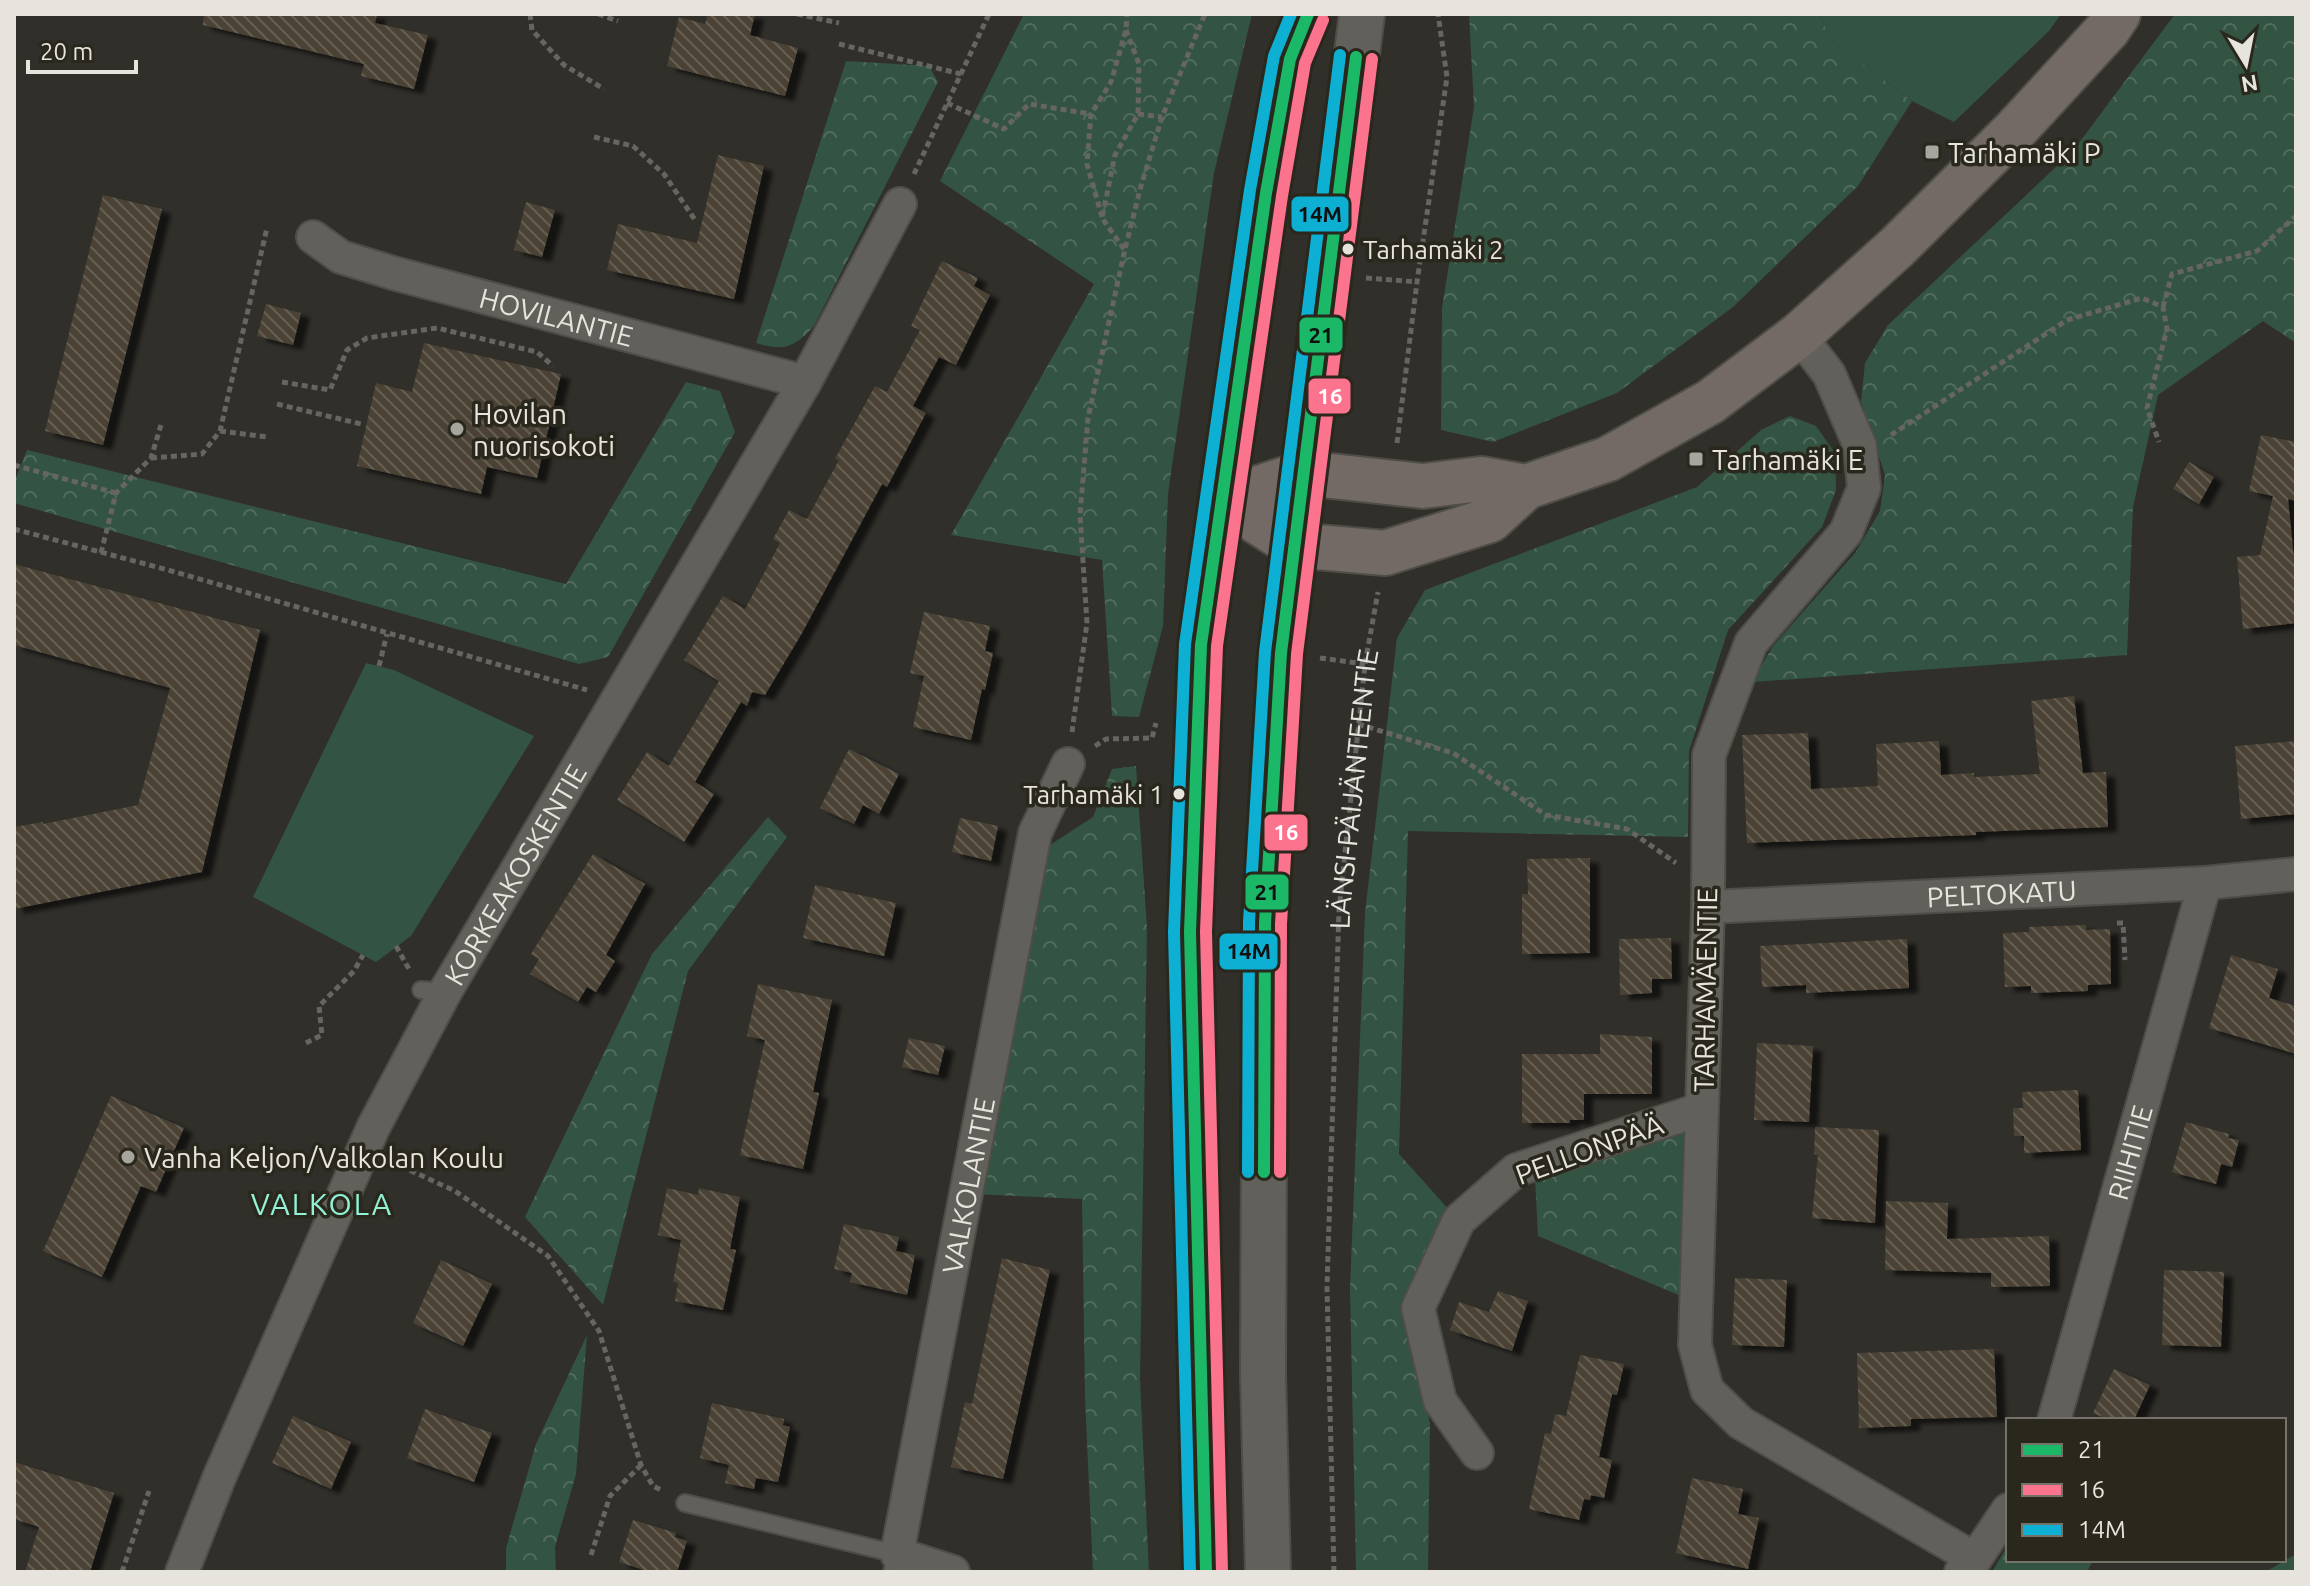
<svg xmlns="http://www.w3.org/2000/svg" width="2310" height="1586" font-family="Ubuntu,sans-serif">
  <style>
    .grass { fill: #335442 }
    .forest { fill: url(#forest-crowns) }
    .building { fill: url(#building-back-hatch); filter: url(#shadow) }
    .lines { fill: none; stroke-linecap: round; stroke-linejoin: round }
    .lane-casing { stroke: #4e4d47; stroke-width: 20 }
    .street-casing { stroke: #4e4d47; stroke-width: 36 }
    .secondary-casing { stroke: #4e4d47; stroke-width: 48 }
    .highway-casing { stroke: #4e4d47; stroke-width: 48 }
    .path { stroke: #666562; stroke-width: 5; stroke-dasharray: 6 4; stroke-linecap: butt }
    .lane { stroke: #61605b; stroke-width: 16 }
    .street { stroke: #61605b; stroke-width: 32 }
    .secondary { stroke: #61605b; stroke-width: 44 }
    .highway { stroke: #736a65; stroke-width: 44 }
    .bus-1-casing { stroke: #2a271c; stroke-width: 18 }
    .bus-2-casing { stroke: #2a271c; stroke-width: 18 }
    .bus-3-casing { stroke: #2a271c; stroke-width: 18 }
    .bus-1 { stroke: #1ab867; stroke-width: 12 }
    .bus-2 { stroke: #fc738d; stroke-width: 12 }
    .bus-3 { stroke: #0dafd3; stroke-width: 12 }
    .poi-dot { fill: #a6a59e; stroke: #2a271c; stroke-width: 3 }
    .bus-dot { fill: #e6e4dd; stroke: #2a271c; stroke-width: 3 }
    .labels { text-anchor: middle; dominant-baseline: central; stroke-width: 7; stroke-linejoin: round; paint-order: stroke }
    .bus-label { font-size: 26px; fill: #e6e4dd; stroke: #2a271c; text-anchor: start }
    .poi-label { font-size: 28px; fill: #e6e4dd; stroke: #2a271c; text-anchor: start }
    .street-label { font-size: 28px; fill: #e6e4dd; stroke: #2a271c }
    .neighbourhood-label { font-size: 30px; letter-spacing: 2px; fill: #91f2d8; stroke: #2a271c }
    .line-badge { stroke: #2a271c; stroke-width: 3 }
    .badge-label { font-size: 22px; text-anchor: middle; font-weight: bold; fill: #fff }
    .pale-badge-label { font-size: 22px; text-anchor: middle; font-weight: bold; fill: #111 }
  </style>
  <defs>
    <pattern id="forest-crowns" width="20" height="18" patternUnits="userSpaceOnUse" patternTransform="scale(2)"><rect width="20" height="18" fill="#335442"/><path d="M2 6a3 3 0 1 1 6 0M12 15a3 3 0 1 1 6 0" fill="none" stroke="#516c5d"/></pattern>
    <pattern id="building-back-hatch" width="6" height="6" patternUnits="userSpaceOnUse" patternTransform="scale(2)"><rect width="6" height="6" fill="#4b4336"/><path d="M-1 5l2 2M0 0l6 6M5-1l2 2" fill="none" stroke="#655e53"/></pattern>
    <filter id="shadow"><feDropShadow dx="9" dy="5" stdDeviation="2" flood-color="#0009"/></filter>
  </defs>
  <rect width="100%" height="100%" fill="#302f2a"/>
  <!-- grass -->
  <path class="grass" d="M1819,14H2061L2049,31L1954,122L1912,101L1831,40Z
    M366,663L394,670L534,736L411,936L376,962L253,897Z
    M2296,1554V1572H2265Z"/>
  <!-- forest -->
  <path class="forest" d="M1024,14H1252L1214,173L1168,494L1163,626L1139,717L1112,716L1102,560L951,535L1094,284L940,181Z
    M1469,14H1819L1831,40L1912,101L1858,186L1733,307L1617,393L1493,442L1441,430L1442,308L1474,107Z
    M2175,14H2296V343L2263,321L2158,395L2133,507L2127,655L1752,682L1773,646L1855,553L1880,511L1885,475L1861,401L1865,363L1888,325L2073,151Z
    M846,61L929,66L938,82L814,326C795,347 784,352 756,343Z
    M686,382L720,391L735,432L608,657L579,664L14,503V483L27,450L566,584Z
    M1790,416L1816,426L1835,453L1836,490L1822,527L1728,630L1689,751L1688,837L1408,831L1399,1154L1451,1212L1402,1311L1430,1423L1428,1572H1356L1350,1289L1365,913L1397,638L1425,590L1697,487L1761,430Z
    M1136,766L1147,928L1140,1380L1149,1572H1093L1085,1398L1082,1199L973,1194L1050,845L1093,817L1112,769Z
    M768,817L787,837L688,971L603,1305L525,1217L652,954Z
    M1683,1133L1681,1296L1538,1236L1535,1178Z
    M587,1335L576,1474L555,1547L556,1572H506V1548L536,1444Z
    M2008,1545V1560H2093L2087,1572H1992Z"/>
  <!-- building -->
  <path class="building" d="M204,14H377L375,23L428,35L414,89L361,76L364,64L203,25Z
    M708,14H755L750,35L798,48L785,96L667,66L679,17L705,24Z
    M718,155L764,166L734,299L607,270L618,224L697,243Z
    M103,195L162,209L103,445L45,431Z
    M526,202L555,210L542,257L514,250Z
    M942,261L978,278L974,286L990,295L956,365L939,357L913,406L926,413L887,487L882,484L802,633L765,695L752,692L747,706L741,702L695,782L714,794L684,842L617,800L647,752L669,766L719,681L684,660L723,596L745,609L780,543L773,539L789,510L807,519L839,460L835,459L875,386L887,392L920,330L911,326Z
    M266,304L301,313L293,345L257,336Z
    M424,343L561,374L537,478L487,467L481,494L357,466L376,383L412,392Z
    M2261,435L2296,442V501L2288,499L2296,579V623L2243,629L2237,557L2260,555L2273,496L2249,491Z
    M2189,462L2214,477L2199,504L2173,489Z
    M14,564L260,630L202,872L14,909V827L43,822V824L138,805L170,688L14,645Z
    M924,612L990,626L985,651L993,653L985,690L982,689L971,740L913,727L924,676L910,673Z
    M2074,696L2083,773L2106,772L2108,827L1976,832V835L1747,843L1742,735L1808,733L1811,789L1878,786L1876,744L1939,741L1941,775L1974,773V777L2040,774L2031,701Z
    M2296,741V814L2241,819L2235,746Z
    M849,749L899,774L879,814L863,805L854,824L820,808Z
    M960,818L998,826L991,861L952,852Z
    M593,854L645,884L606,955L615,961L596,992L587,987L578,1002L530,974L539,959L531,954Z
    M1590,858V953L1522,954V894H1528L1527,859Z
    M815,885L896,903L884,956L803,938Z
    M2086,925V930L2110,929L2111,984L2088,985V991L2031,993V986L2005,987L2003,933L2029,932V927Z
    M1671,938L1672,979H1652V993L1620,995L1619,939Z
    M1907,939L1909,988L1806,993V985L1762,987L1760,946Z
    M2231,955L2278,969L2269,998L2296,1006V1054L2209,1028Z
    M758,984L832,1000L813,1092L819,1093L803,1169L740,1155L765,1040L747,1036Z
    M1600,1034L1652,1037V1094H1584V1120H1570V1123H1522V1054H1600Z
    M909,1038L945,1046L938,1075L902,1067Z
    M1757,1043L1813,1046L1809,1122L1754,1120Z
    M2078,1090L2081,1150L2024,1153V1136H2014L2013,1108H2023L2022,1092Z
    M111,1096L184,1128L156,1192L141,1186L102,1277L43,1251Z
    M2186,1122L2229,1134L2228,1138L2239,1140L2232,1167L2221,1164L2216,1184L2172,1172Z
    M1815,1127L1879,1130L1875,1223L1812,1218L1818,1155L1814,1154Z
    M667,1188L698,1195L699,1188L740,1197L730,1249L736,1250L723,1310L675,1301L678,1283L673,1282L681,1240L658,1235Z
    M1886,1201L1948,1203L1947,1239L2049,1236L2050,1286L1991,1287V1273L1885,1270Z
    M844,1224L899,1237L896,1251L915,1255L907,1295L850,1282L852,1273L834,1269Z
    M1002,1258L1050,1270L1003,1479L951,1467L965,1402L972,1404Z
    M441,1260L492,1284L463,1346L413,1323Z
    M2164,1270L2224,1272L2221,1347L2162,1345Z
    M1735,1278L1787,1280L1784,1347L1732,1345Z
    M1498,1291L1528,1301L1512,1351L1450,1330L1459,1302L1489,1312Z
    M1994,1349L1997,1417L1911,1419V1426L1859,1428L1857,1353Z
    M1580,1355L1624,1364L1617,1395L1612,1394L1599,1457L1612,1460L1604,1498L1591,1495L1590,1500L1584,1499L1579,1520L1529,1509L1545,1433L1551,1434L1555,1414L1566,1416Z
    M2114,1369L2150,1385L2134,1420H2110L2093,1413Z
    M712,1403L784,1419L783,1425L790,1427L778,1482L756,1478L754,1489L725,1483L729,1465L700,1458Z
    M425,1409L492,1433L474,1482L407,1458Z
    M293,1416L351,1442L331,1489L272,1463Z
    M14,1462L114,1493L90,1572H25L39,1527L14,1519Z
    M1692,1478L1743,1489L1738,1514L1759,1518L1748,1569L1676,1553Z
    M633,1520L676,1533L675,1537L687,1541L677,1572H650L619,1562Z"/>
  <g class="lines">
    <!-- lane casing -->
    <g class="lane-casing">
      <path id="lane" d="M421,990L445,992
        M685,1503L897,1554L892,1572"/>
    </g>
    <!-- street casing -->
    <g class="street-casing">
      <g id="street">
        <path id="s2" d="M313,237L341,257L393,273L805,382"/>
        <path d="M1799,335L1829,374L1860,446L1864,488L1846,532L1751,643L1709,755L1708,907L1695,1345L1707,1390L1741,1423L1975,1559"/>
        <path id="s3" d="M1708,907L2205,883L2296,874"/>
        <path id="s4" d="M2054,1420L2205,883"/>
        <path d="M1477,1453L1440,1401L1418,1308L1459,1220L1516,1170L1702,1109"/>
        <path id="s5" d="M182,1572L219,1478L373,1128L445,992L805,382L900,204"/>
        <path id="s6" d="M953,1572L897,1554L1035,833L1068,764"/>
        <path d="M1961,1572L1975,1559L2008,1510"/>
      </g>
    </g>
    <!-- secondary casing -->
    <g class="secondary-casing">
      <path id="secondary" d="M1206,1572L1190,932L1201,645L1266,193L1290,59L1308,14
        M1268,1572L1263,1373L1265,923L1281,653L1362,14"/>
    </g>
    <!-- highway casing -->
    <g class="highway-casing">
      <path id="highway" d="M1223,500L1294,545L1385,553L1490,520L1526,487L1608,459L1710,402L1799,335L1896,248L2016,129L2108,29L2118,14
        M1223,500L1304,473L1423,486L1481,479L1526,487"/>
    </g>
    <!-- path -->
    <g class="path">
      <path d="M530,14L532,30L564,65L604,89"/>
      <path d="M598,14L618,21"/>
      <path d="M797,14L839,23"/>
      <path d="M839,44L961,74"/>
      <path d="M947,103L1004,129L1029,104L1091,114"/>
      <path d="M1138,114L1162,117"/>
      <path d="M594,137L633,146L664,174L695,220"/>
      <path d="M914,174L989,14"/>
      <path d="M1102,217L1087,164L1091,114L1111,82L1126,30L1127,14"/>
      <path d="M1124,249L1102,218L1115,155L1138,114L1139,64L1126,30"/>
      <path d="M1366,278L1417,282"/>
      <path d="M2163,307L2172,274L2257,251L2296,216"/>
      <path d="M282,382L330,390L347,350L367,338L437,328L537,352L553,366"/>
      <path d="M277,404L361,424"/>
      <path d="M220,431L267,437"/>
      <path d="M1891,435L2067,320L2142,298L2163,307L2167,329L2147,408L2159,442"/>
      <path d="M1397,443L1417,282L1447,77L1438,14"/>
      <path d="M151,458L202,454L220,431L267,228"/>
      <path d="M14,465L116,493"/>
      <path d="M14,529L168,570L587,690"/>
      <path d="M101,553L116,493L151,458L161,425"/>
      <path d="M1320,658L1365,664"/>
      <path d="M379,666L387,634"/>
      <path d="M1358,724L1453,753L1546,815L1627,829L1676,863"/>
      <path d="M1072,732L1087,623L1080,515L1088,418L1125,249L1141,186L1162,117L1205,14"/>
      <path d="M1095,746L1106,739L1152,738L1156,723"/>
      <path d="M2117,923H2123L2125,960"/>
      <path d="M396,946L409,969"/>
      <path d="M306,1043L322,1035L319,1006L354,971L363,955"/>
      <path d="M392,1162L455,1191L548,1256L599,1331L641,1465L653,1486L663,1491"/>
      <path d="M591,1555L610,1496L641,1465"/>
      <path d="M122,1572L149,1491"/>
      <path id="s1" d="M1334,1572L1327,1287L1339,910L1365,664L1378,592"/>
    </g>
    <!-- lane -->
    <use href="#lane" class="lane"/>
    <!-- street -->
    <use href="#street" class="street"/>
    <!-- secondary -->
    <use href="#secondary" class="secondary"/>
    <!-- highway -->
    <use href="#highway" class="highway"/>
    <!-- bus-1 casing -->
    <g class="bus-1-casing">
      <path id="bus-1" d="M1264,1172L1265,923L1281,653L1356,57
        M1206,1572L1190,932L1201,645L1266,193L1290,59L1308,14"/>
    </g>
    <!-- bus-2 casing -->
    <g class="bus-2-casing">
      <path id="bus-2" d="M1280,1172L1281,924L1297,654L1372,59
        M1222,1572L1206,932L1217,646L1282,196L1305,63L1323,20"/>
    </g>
    <!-- bus-3 casing -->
    <g class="bus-3-casing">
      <path id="bus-3" d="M1248,1172L1249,922L1265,652L1340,55
        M1190,1572L1174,932L1185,644L1250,190L1274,56L1291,14"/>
    </g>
    <!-- bus-1 -->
    <use href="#bus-1" class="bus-1"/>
    <!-- bus-2 -->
    <use href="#bus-2" class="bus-2"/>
    <!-- bus-3 -->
    <use href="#bus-3" class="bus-3"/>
  </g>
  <!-- markers -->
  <g class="poi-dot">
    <rect x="1924" y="144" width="16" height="16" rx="4"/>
    <circle cx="457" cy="429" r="8"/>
    <rect x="1688" y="451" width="16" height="16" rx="4"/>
    <circle cx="128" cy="1157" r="8"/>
  </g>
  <g class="bus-dot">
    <circle cx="1348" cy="249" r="7"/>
    <circle cx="1179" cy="794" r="7"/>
  </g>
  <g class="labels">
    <!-- bus labels -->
    <g class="bus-label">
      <text x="1363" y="249">Tarhamäki 2</text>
      <text x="1164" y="794" text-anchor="end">Tarhamäki 1</text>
    </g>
    <!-- poi labels -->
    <g class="poi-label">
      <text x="1948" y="152">Tarhamäki P</text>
      <text x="473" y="413">Hovilan<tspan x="473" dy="32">nuorisokoti</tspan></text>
      <text x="1712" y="459">Tarhamäki E</text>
      <text x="144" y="1157">Vanha Keljon/Valkolan Koulu</text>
    </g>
    <!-- street labels -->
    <g class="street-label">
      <text stroke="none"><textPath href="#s2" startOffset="258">HOVILANTIE</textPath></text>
      <text stroke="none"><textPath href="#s1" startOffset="784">LÄNSI-PÄIJÄNTEENTIE</textPath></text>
      <text stroke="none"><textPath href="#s5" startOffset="774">KORKEAKOSKENTIE</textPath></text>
      <text stroke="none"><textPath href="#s3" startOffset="294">PELTOKATU</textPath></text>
      <text transform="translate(1705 990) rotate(-89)">TARHAMÄENTIE</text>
      <text transform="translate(1589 1149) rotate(-20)">PELLONPÄÄ</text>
      <text stroke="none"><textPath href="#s4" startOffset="278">RIIHITIE</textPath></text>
      <text stroke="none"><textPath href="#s6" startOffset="434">VALKOLANTIE</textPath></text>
    </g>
    <!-- neighbourhood labels -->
    <g class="neighbourhood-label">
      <text x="322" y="1204">VALKOLA</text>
    </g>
  </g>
  <g class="line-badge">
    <rect x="1290" y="195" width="60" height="38" rx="8" fill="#0dafd3"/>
    <rect x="1298" y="316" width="46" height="38" rx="8" fill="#1ab867"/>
    <rect x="1307" y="377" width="45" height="38" rx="8" fill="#fc738d"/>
    <rect x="1263" y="813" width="46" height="39" rx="8" fill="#fc738d"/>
    <rect x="1244" y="873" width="46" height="38" rx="8" fill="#1ab867"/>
    <rect x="1218" y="932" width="61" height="39" rx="8" fill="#0dafd3"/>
  </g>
  <g class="badge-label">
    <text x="1330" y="404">16</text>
    <text x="1286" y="840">16</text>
  </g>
  <g class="pale-badge-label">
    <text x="1320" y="222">14M</text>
    <text x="1321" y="343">21</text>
    <text x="1267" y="900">21</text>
    <text x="1249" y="959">14M</text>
  </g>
  <!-- border -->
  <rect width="2310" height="1586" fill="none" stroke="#e6e4dd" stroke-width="32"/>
  <!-- legend -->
  <rect x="2006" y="1418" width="280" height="144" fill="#2a271c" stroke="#757369" stroke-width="2"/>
  <rect x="2022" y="1444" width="40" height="12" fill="#1ab867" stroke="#757369" stroke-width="2"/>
  <text x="2078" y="1458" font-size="24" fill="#e6e4dd">21</text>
  <rect x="2022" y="1484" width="40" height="12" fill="#fc738d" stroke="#757369" stroke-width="2"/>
  <text x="2078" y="1498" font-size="24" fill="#e6e4dd">16</text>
  <rect x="2022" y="1524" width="40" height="12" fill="#0dafd3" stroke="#757369" stroke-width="2"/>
  <text x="2078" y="1538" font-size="24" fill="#e6e4dd">14M</text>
  <!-- north arrow -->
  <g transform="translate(2246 64) rotate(170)" stroke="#2a271c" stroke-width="6" paint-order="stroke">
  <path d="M0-6L14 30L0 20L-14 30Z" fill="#e6e4dd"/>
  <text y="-12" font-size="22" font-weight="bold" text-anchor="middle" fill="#e6e4dd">N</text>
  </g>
  <!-- scale -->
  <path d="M28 60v12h108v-12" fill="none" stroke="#e6e4dd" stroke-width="4"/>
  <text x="40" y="60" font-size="24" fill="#e6e4dd" stroke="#2a271c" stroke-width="6" paint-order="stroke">20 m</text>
</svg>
